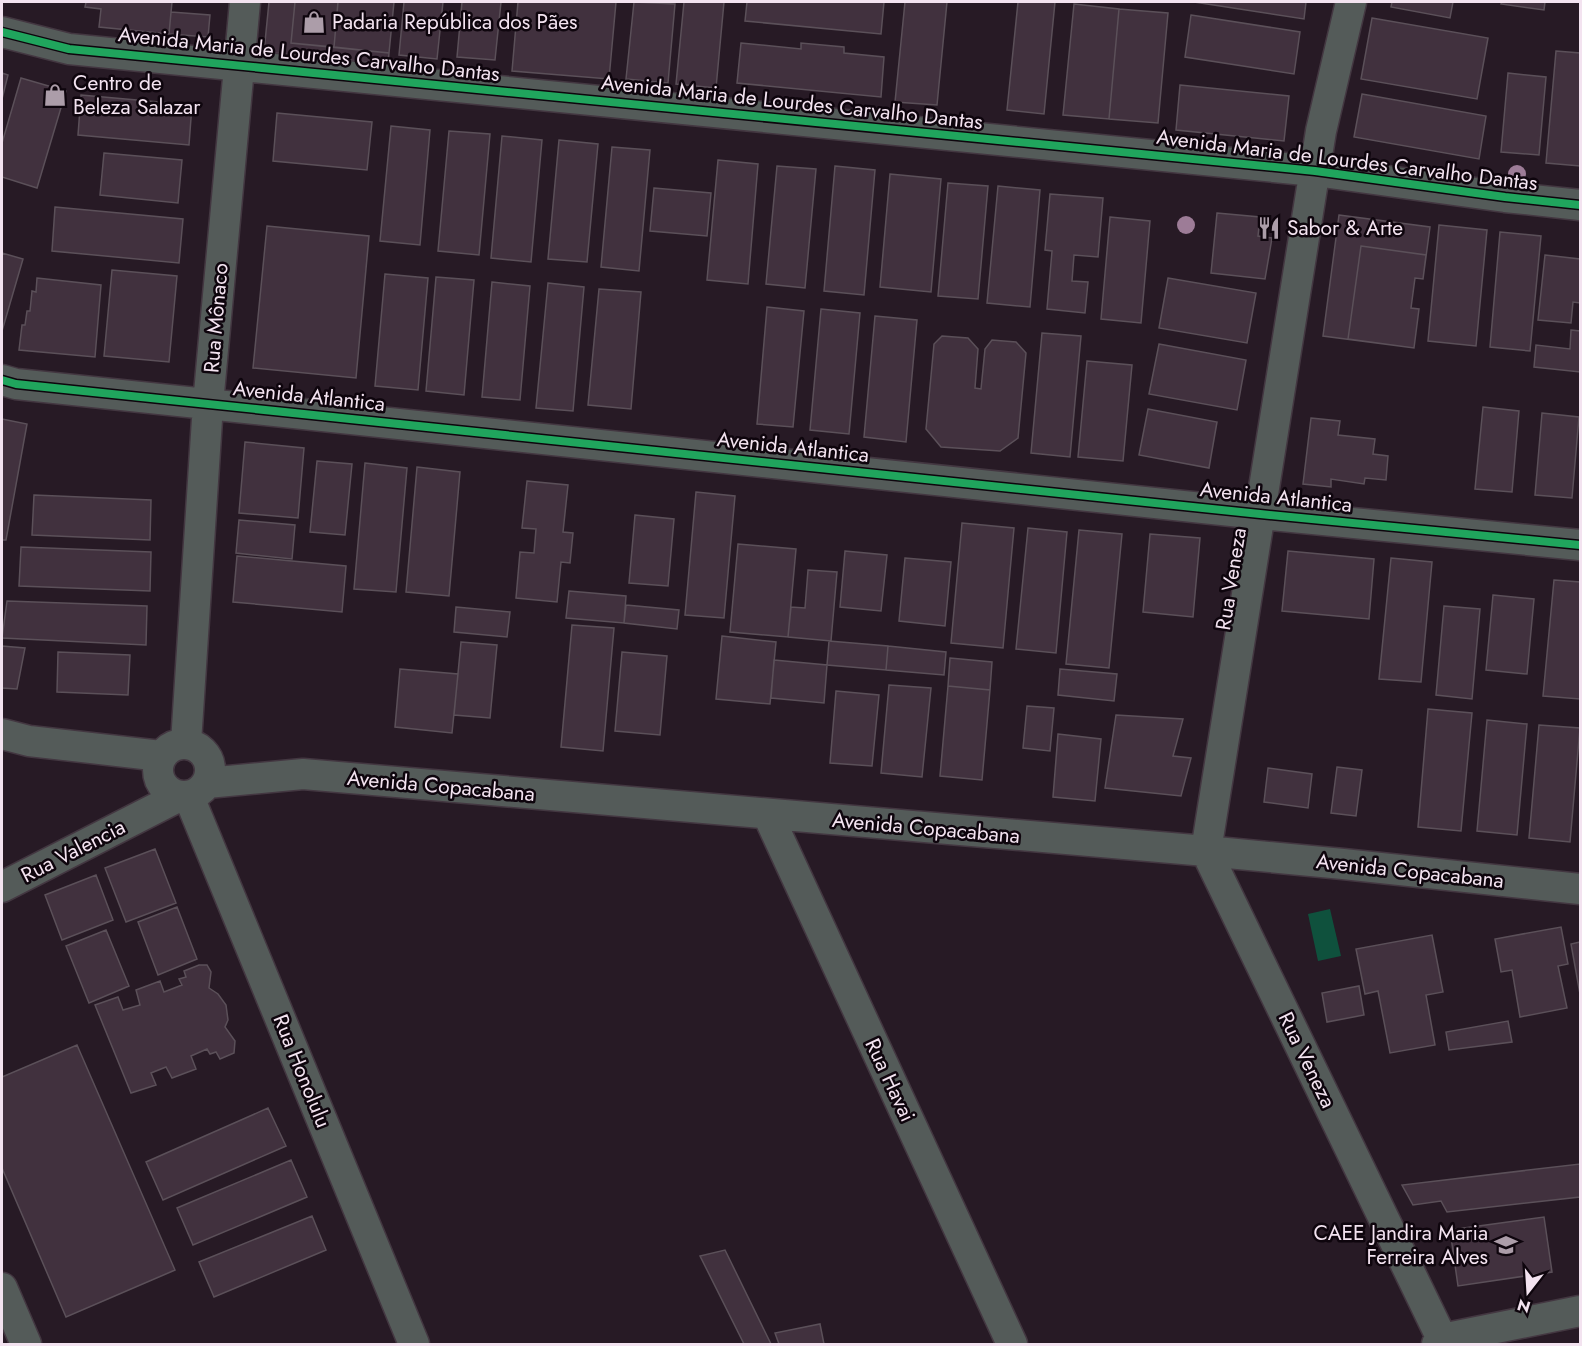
<svg xmlns="http://www.w3.org/2000/svg" width="1582" height="1346" font-family="Jost,sans-serif">
  <style>
    .water { fill: #0f513d }
    .building { fill: #41313e; stroke: #5b5059; stroke-width: 1.5 }
    .lines { fill: none; stroke-linecap: round; stroke-linejoin: round }
    .minor-casing { stroke: #433741; stroke-width: 33 }
    .minor { stroke: #545b59; stroke-width: 30 }
    .cycleway-casing { stroke: #0e050d; stroke-width: 11 }
    .cycleway { stroke: #20a55d; stroke-width: 8 }
    .tree { fill: #9d7c97 }
    .labels { text-anchor: middle; dominant-baseline: central; stroke-width: 5; stroke-linejoin: round; paint-order: stroke }
    .poi-label { font-size: 21px; fill: #f3e3f0; stroke: #0e050d; text-anchor: start }
    .street-label { font-size: 21px; fill: #f3e3f0; stroke: #0e050d }
  </style>
  <rect width="100%" height="100%" fill="#271a25"/>
  <!-- water -->
  <path class="water" d="M1330,909L1341,956L1318,961L1308,914Z"/>
  <!-- building -->
  <path class="building" d="M86,2H172L169,34L99,27L101,9L85,7Z
    M269,2H295L291,43L389,53L388,64L264,52Z
    M295,2H338L334,47L291,43Z
    M338,2H394L389,53L334,47Z
    M404,2H443L437,59L399,55Z
    M462,2H501L495,60L457,57Z
    M518,2H616L609,79L512,71Z
    M634,2L675,4L668,83L626,79Z
    M684,2H724L716,88L676,84Z
    M747,2H884L881,34L745,21Z
    M905,2H947L937,105L895,102Z
    M1018,2H1055L1044,114L1007,110Z
    M1194,2H1306L1304,19Z
    M1392,2H1453L1450,18L1391,7Z
    M1502,2H1545L1544,10L1501,4Z
    M1074,4L1119,9L1109,119L1063,115Z
    M1119,9L1168,13L1158,123L1109,119Z
    M171,12L210,15L208,37L169,34Z
    M1191,15L1300,32L1294,74L1185,57Z
    M1372,18L1488,38L1477,99L1361,79Z
    M741,43L801,49V43L844,47V53L884,57L881,97L737,83Z
    M1556,51L1580,53V166L1546,163Z
    M2,73L8,75L2,99Z
    M1508,73L1546,77L1539,155L1501,152Z
    M21,78L66,91L37,188L2,177V143Z
    M1180,85L1289,96L1284,141L1176,130Z
    M1362,94L1486,116L1479,159L1354,137Z
    M81,95L192,105L189,145L78,135Z
    M277,113L372,122L367,170L273,161Z
    M391,126L430,130L420,245L380,241Z
    M449,131L490,134L479,255L438,251Z
    M502,136L542,140L531,262L491,258Z
    M559,140L598,144L587,262L548,259Z
    M612,147L650,150L639,271L601,267Z
    M104,153L182,160L178,203L100,195Z
    M718,160L758,164L748,284L707,280Z
    M777,166L816,169L805,288L766,284Z
    M835,166L875,170L864,295L824,291Z
    M890,174L941,179L931,292L880,287Z
    M948,183L988,186L978,299L938,296Z
    M998,186L1040,190L1030,307L987,303Z
    M654,188L711,193L707,236L650,231Z
    M1050,194L1103,198L1098,257L1074,255L1072,281L1088,282L1085,313L1047,309L1052,251L1045,250Z
    M55,207L183,219L179,263L52,251Z
    M1217,213L1260,217L1258,236L1272,238L1265,279L1211,273Z
    M1339,215L1430,227L1423,279L1415,278L1411,308L1419,309L1414,348L1323,336Z
    M1110,217L1150,221L1141,323L1101,319Z
    M1439,225L1487,230L1476,346L1428,341Z
    M267,226L369,236L356,378L253,368Z
    M1500,232L1541,236L1530,351L1490,347Z
    M1361,246L1426,255L1423,279L1415,278L1411,308L1419,309L1414,348L1348,339Z
    M2,253L23,259L2,331Z
    M1545,255L1580,259V303L1573,302L1571,323L1538,320Z
    M112,270L177,276L169,362L104,356Z
    M385,274L428,278L418,390L375,386Z
    M436,277L474,280L464,395L426,391Z
    M37,278L101,285L95,357L19,350L22,325H25L27,311H30L32,291L36,292Z
    M1168,278L1256,293L1247,343L1159,328Z
    M492,282L530,286L520,400L482,397Z
    M548,283L584,287L573,411L536,408Z
    M599,289L641,292L631,409L588,405Z
    M767,307L804,311L793,427L757,424Z
    M821,309L860,313L849,434L810,430Z
    M875,316L917,320L906,442L864,437Z
    M1571,330L1580,331V372L1534,367L1536,345L1570,349Z
    M1042,333L1081,336L1070,457L1031,453Z
    M942,336L968,338L978,349L975,388L981,389L985,349L992,340L1016,342L1026,353L1018,438L1000,451L941,447L926,429L934,344Z
    M1159,344L1246,360L1237,410L1149,394Z
    M1087,361L1132,365L1123,461L1078,457Z
    M1483,407L1519,411L1512,492L1475,489Z
    M1148,409L1217,422L1209,468L1139,455Z
    M1542,413L1579,417L1572,498L1535,495Z
    M1311,418L1340,421L1338,435L1375,439L1373,454L1388,456L1386,480L1365,478L1364,484L1331,479V487L1303,484Z
    M2,419L27,424L6,540H2Z
    M245,442L304,448L298,518L239,513Z
    M317,461L352,464L345,535L310,532Z
    M365,463L407,468L396,592L354,589Z
    M417,467L460,472L449,596L406,592Z
    M527,481L568,485L563,532L573,533L570,563L561,562L557,602L516,598L520,552L534,553L536,529L522,528Z
    M696,492L735,496L724,618L685,615Z
    M34,495L151,500L150,540L32,535Z
    M635,515L674,519L668,586L629,583Z
    M239,520L295,525L292,559L236,553Z
    M962,523L1014,528L1003,648L951,643Z
    M1028,528L1067,532L1056,653L1016,649Z
    M1079,530L1122,534L1109,668L1066,664Z
    M1150,534L1200,538L1193,617L1143,612Z
    M738,544L796,549L788,637L730,632Z
    M21,547L151,552L150,591L19,586Z
    M845,551L887,555L881,611L840,607Z
    M1288,551L1374,559L1369,619L1282,611Z
    M237,556L346,566L342,612L233,602Z
    M905,558L951,562L945,626L899,621Z
    M1391,558L1432,562L1421,682L1379,679Z
    M808,570L837,572L831,641L788,637L791,607L805,608Z
    M1554,580L1580,582V699L1543,696Z
    M569,591L626,596L624,623L566,618Z
    M1493,595L1534,599L1527,674L1486,670Z
    M7,601L147,606L146,645L2,638Z
    M626,605L679,610L677,629L624,623Z
    M1444,606L1480,609L1472,699L1436,695Z
    M456,607L510,612L507,637L454,632Z
    M572,625L614,628L603,751L561,747Z
    M722,636L776,642L770,704L716,699Z
    M829,641L888,646L886,670L827,665Z
    M461,642L497,645L490,718L454,715Z
    M2,646L25,648L17,689L2,688Z
    M888,646L946,652L944,675L886,670Z
    M58,652L130,655L128,695L57,692Z
    M622,652L667,656L660,735L615,731Z
    M950,658L992,662L990,690L948,686Z
    M774,660L827,665L824,703L771,698Z
    M400,669L458,674L452,733L395,727Z
    M1060,669L1117,674L1114,701L1058,695Z
    M889,685L931,688L922,777L881,773Z
    M948,686L990,690L982,780L940,776Z
    M836,691L879,695L872,766L830,763Z
    M1027,706L1054,708L1050,751L1023,748Z
    M1428,709L1472,713L1461,831L1418,827Z
    M1116,715L1183,719L1173,756L1191,758L1181,796L1105,788Z
    M1487,720L1527,724L1517,835L1477,831Z
    M1539,725L1580,728L1570,842L1529,838Z
    M1058,734L1101,739L1095,801L1053,797Z
    M1337,767L1362,770L1356,816L1331,813Z
    M1268,768L1312,774L1308,808L1264,802Z
    M155,849L176,903L126,922L105,868Z
    M96,875L113,920L62,940L45,895Z
    M177,907L197,959L158,975L138,922Z
    M1561,927L1568,964L1558,966L1567,1008L1520,1017L1512,970L1501,972L1495,939Z
    M106,930L129,986L89,1003L66,946Z
    M1432,935L1443,992L1426,995L1435,1045L1390,1053L1378,991L1365,994L1356,949Z
    M1580,942V994L1571,944Z
    M199,965H207L211,972L209,988L218,994L226,1005L228,1020L225,1027L235,1041L234,1053L220,1059L216,1052L210,1054L207,1049L191,1056L196,1069L172,1078L166,1067L151,1073L156,1085L131,1093L95,1005L118,997L123,1010L140,1005L136,990L160,981L164,992L182,985L179,979L186,977L184,971Z
    M1359,986L1364,1015L1327,1022L1322,993Z
    M1508,1021L1512,1042L1449,1050L1446,1032Z
    M77,1045L175,1270L66,1317L2,1168V1077Z
    M268,1108L286,1146L163,1200L146,1162Z
    M291,1160L307,1197L193,1245L177,1208Z
    M1580,1164V1197L1447,1212L1441,1201L1413,1205L1402,1185Z
    M312,1216L326,1250L214,1297L199,1262Z
    M1544,1217L1552,1272L1458,1286L1450,1230Z
    M725,1250L771,1344H744L700,1256Z
    M820,1324L824,1344H779L775,1333Z"/>
  <g class="lines">
    <!-- minor casing -->
    <g class="minor-casing">
      <path id="minor" d="M1351,2L1321,131L1206,851L1442,1339
        M2,32L69,49L1315,171L1505,197L1580,205
        M2,380L16,384L1260,514L1580,545
        M2,734L29,741L161,756
        M186,743L208,404L245,2
        M158 770a26 26 0 1 1 52 0a26 26 0 1 1-52 0Z
        M207,783L303,774L1206,851L1343,864L1580,889
        M189,797L414,1344
        M768,815L1012,1344
        M2,887L178,797
        M2,1288L26,1344
        M1437,1344L1442,1339L1580,1311"/>
    </g>
    <!-- minor -->
    <use href="#minor" class="minor"/>
    <!-- cycleway casing -->
    <g class="cycleway-casing">
      <path id="cycleway" d="M2,32L69,49L1315,171L1505,197L1580,205
        M2,380L16,384L1260,514L1580,545"/>
    </g>
    <!-- cycleway -->
    <use href="#cycleway" class="cycleway"/>
  </g>
  <!-- trees -->
  <g class="tree">
    <circle cx="1517" cy="174" r="9"/>
    <circle cx="1186" cy="225" r="9"/>
  </g>
  <!-- icons -->
  <defs>
    <g id="shop-bare" transform="scale(1.8)"><path d="M-5-2.5h2.3a2.7 3.5 0 0 1 5.4 0H5L5.5 6h-11ZM-1.5-2.5h3a1.5 2.3 0 0 0-3 0Z" fill="#ac9da9" stroke="#0e050d" stroke-width="2.5" paint-order="stroke"/></g>
    <g id="restaurant-bare" transform="scale(1.8)"><path d="M-5-6h1v4h1v-4h1v4h1v-4h1v5L-1.5 .5V6h-2V.5L-5-1ZM5-6V6H3V1.5H1.5Q1.5-4 5-6Z" fill="#ac9da9" stroke="#0e050d" stroke-width="2.5" paint-order="stroke"/></g>
    <g id="school-bare" transform="scale(1.8)"><path d="M0-5L7-2L0 1L-7-2ZM-4 1L0 2.5L4 1V4Q0 6-4 4Z" fill="#ac9da9" stroke="#0e050d" stroke-width="2.5" paint-order="stroke"/></g>
  </defs>
  <g fill-rule="evenodd">
    <use href="#shop-bare" x="314" y="22"/>
    <use href="#shop-bare" x="55" y="95"/>
    <use href="#restaurant-bare" x="1269" y="228"/>
    <use href="#school-bare" x="1506" y="1245"/>
  </g>
  <g class="labels">
    <!-- poi labels -->
    <g class="poi-label">
      <text x="332" y="22">Padaria República dos Pães</text>
      <text x="73" y="83">Centro de<tspan x="73" dy="24">Beleza Salazar</tspan></text>
      <text x="1287" y="228">Sabor &amp; Arte</text>
      <text x="1488" y="1233" text-anchor="end">CAEE Jandira Maria<tspan x="1488" dy="24">Ferreira Alves</tspan></text>
    </g>
    <!-- street labels -->
    <g class="street-label">
      <text transform="translate(309 54) rotate(6)">Avenida Maria de Lourdes Carvalho Dantas</text>
      <text transform="translate(792 102) rotate(6)">Avenida Maria de Lourdes Carvalho Dantas</text>
      <text transform="translate(1347 160) rotate(7)">Avenida Maria de Lourdes Carvalho Dantas</text>
      <text transform="translate(216 318) rotate(-85)">Rua Mônaco</text>
      <text transform="translate(309 396) rotate(6)">Avenida Atlantica</text>
      <text transform="translate(793 447) rotate(6)">Avenida Atlantica</text>
      <text transform="translate(1276 497) rotate(6)">Avenida Atlantica</text>
      <text transform="translate(1231 579) rotate(-81)">Rua Veneza</text>
      <text transform="translate(441 786) rotate(5)">Avenida Copacabana</text>
      <text transform="translate(926 828) rotate(5)">Avenida Copacabana</text>
      <text transform="translate(73 851) rotate(-27)">Rua Valencia</text>
      <text transform="translate(1410 871) rotate(6)">Avenida Copacabana</text>
      <text transform="translate(1307 1060) rotate(64)">Rua Veneza</text>
      <text transform="translate(302 1071) rotate(68)">Rua Honolulu</text>
      <text transform="translate(890 1080) rotate(65)">Rua Havai</text>
    </g>
  </g>
  <!-- border -->
  <rect width="1582" height="1346" fill="none" stroke="#f3e3f0" stroke-width="6"/>
  <!-- north arrow -->
  <g transform="translate(1528 1292) rotate(197)" stroke="#0e050d" stroke-width="4.5" paint-order="stroke">
  <path d="M0-4.5L10 22L0 15L-10 22Z" fill="#f3e3f0"/>
  <text y="-9" font-size="16" font-weight="bold" text-anchor="middle" fill="#f3e3f0">N</text>
  </g>
</svg>
